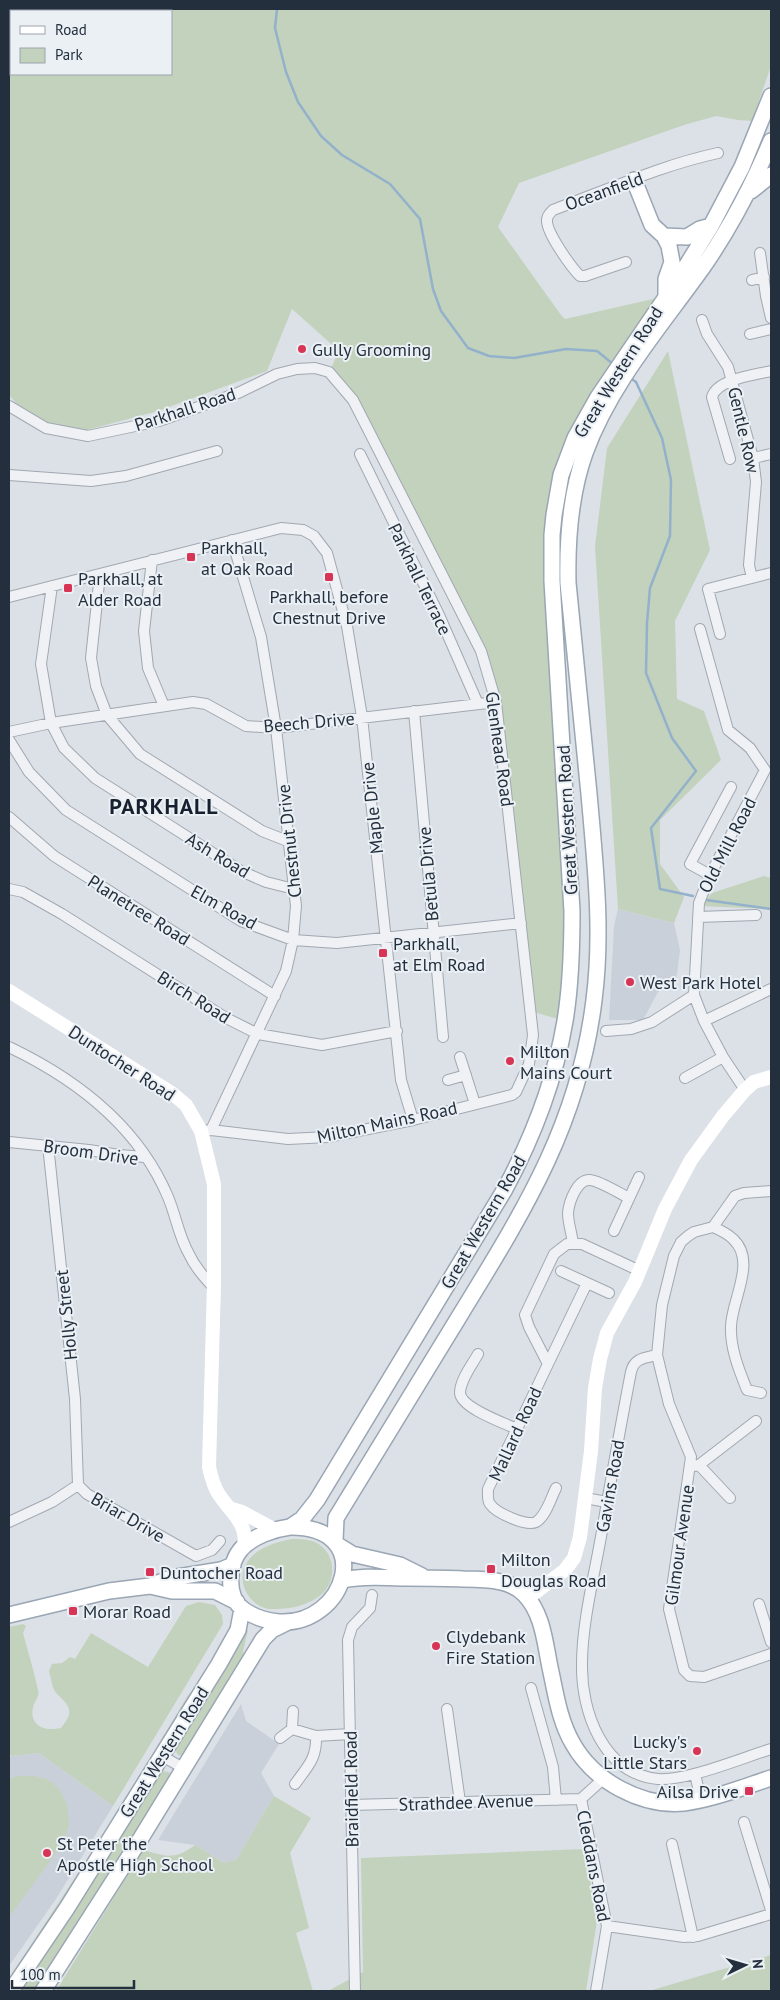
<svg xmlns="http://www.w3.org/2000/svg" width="780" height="2000" font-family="'PT Sans',sans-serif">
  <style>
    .built { fill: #cad0d9 }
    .green { fill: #c3d2bc; fill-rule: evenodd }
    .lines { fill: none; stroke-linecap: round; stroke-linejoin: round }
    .stream { stroke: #93b1cb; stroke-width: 2.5 }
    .street-casing { stroke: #a1a8b1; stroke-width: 12 }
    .primary-casing { stroke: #9aa6b4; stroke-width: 18 }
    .street { stroke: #eff1f5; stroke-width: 10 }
    .secondary { stroke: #fff; stroke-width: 14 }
    .primary { stroke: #fff; stroke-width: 15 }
    .poi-dot { fill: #d83556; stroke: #ebf0f5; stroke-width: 2 }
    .labels { text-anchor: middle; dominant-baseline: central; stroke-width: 4; stroke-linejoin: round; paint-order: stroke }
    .street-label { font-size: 18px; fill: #242f3e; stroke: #ebf0f5 }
    .poi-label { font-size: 18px; fill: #242f3e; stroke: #ebf0f5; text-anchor: start }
    .district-label { font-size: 22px; font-weight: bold; letter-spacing: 1px; fill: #17202f; stroke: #ebf0f5 }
  </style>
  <rect width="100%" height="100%" fill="#dce1e7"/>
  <!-- built -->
  <path class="built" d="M618,909L674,923L680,950L676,981L658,992L643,1020H609L614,926Z
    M241,1704L246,1721L279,1744L261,1773L274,1796L236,1860L224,1863L195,1845L158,1840Z
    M39,1753L113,1806L56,1899L9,1966V1758L11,1756Z"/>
  <!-- green -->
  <path class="green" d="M9,9H771V66L752,121L738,120L716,116L684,125L519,183L498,227L561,315L565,319L666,296L584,419L554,515L572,911L565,1021L530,1011L496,702L481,651L353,400L329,372L339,351L292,309L267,371L158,411L87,430L49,423L16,403L9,395ZM11,11H171V74H11Z
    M668,351L710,550L675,621L677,699L704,711L721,760L660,820V864L684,897L674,923L618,909L595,546L607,448Z
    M764,876L771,878V909L701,906L712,893Z
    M292,1539C300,1539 307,1539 315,1542C335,1551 338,1579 322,1594C309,1605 292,1609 275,1609C251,1611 233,1581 248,1561C258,1547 276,1542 292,1539Z
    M199,1602L215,1605L222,1615L223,1624L113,1806L39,1753L11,1756L9,1752V1627L23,1624L26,1626L23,1633C28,1652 34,1671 38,1690C40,1696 36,1699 34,1704C27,1725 44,1732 61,1728C74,1712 71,1707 57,1694C52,1689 51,1678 49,1671L52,1664L62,1663L70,1657L75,1659L91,1633L148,1667L186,1606Z
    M246,1629L248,1630L243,1652L246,1655L184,1756L178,1755L174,1748Z
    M190,1692L183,1709L73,1887L9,1983V1978L113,1820Z
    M162,1771L169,1772L171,1779L36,1991H18Z
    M18,1776H34L47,1779L58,1788L67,1803L69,1825L64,1842L9,1917V1779Z
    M274,1796L311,1818L290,1853L309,1928L296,1933L313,1991H56L143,1850C167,1856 173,1861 195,1845L224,1863L236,1860Z
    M585,1849L597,1921L586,1991H328L363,1972L361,1858Z
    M771,1955V1991H649Z"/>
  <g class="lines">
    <!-- stream -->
    <path class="stream" d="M277,9L275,28L286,72L298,102L321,136L342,155L390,184L420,219L433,289L441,311L468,348L489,356L514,358L566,349L597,351L613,364
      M629,377L636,382L662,438L671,480L670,536L650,588L647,623L646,673L672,738L696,771L651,828L660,889L693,896
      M706,900L771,909"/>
    <!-- street casing -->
    <g class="street-casing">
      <path id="street" d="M760,253L766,296L771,318
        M626,262L585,276H580C571,267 546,232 547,220C547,215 550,213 553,210C607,190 662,165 718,153
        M752,280L764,277
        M702,320L707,334L728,367L753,458L756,482L749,565L752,578
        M750,334L771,329
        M9,406L46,428L88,436L159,421L238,393L277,374L297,369L315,368L329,372L353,400L481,651L496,702L533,1035L529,1064L516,1092L512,1095L413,1120L328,1137L288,1139L211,1130L201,1131
        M360,454L439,615L478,704
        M753,458L771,454
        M730,459L712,397C717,379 755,375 771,371
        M9,475L91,481L126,476L217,451
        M152,560L144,631L148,668L164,706
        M100,574L91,658L96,686L107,715L140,754L262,831L290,842
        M52,586L41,664L51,723L64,748L95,778L241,871L266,882L294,889
        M9,597L281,528L303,530L314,536L327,553L347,626L362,717L401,1080L413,1120
        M700,629L728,730L750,748L765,770
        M720,634L708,589L771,573
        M414,711L443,1037
        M9,732L51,723L193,702L206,704L246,726L276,728L496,702
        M9,740L29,772L66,810L241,921L293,940L337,943L521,923
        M9,817L54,856L275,996
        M710,875L690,864L731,787
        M9,889L23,892L62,914L226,1018L258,1034L322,1045L397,1031
        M698,917L756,915
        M704,1021L771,989
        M606,1031L631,1029L652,1022L694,995
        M9,1047C76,1079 138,1126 168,1197C176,1216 179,1237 189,1254C195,1267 204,1277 214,1288
        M460,1057L475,1104
        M685,1078L723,1057
        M448,1080L466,1075
        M745,1090L723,1057L704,1021L694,995L699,903L710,875L765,770
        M211,1130L286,971L293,940L296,906L276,728L261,637L232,540
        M9,1142L89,1150L119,1155L145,1157
        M48,1145L75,1399L78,1485
        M713,1227L694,1232L688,1236L681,1242L674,1256L662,1305L657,1355L669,1404L691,1457L669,1609L684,1670L690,1676L704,1677L771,1654
        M713,1227C720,1230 728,1234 733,1239C757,1261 732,1299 731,1326C730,1348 739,1370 747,1390L761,1393
        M713,1227L735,1196L744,1193L771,1191
        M614,1231L639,1177
        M573,1244C572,1234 568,1223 568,1213C569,1202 577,1179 590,1180C600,1181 619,1193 629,1198
        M561,1271L609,1293
        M478,1354C472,1365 460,1380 460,1393C461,1408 504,1423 517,1429
        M657,1355C645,1358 634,1358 631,1372C621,1423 612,1474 603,1525C596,1569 582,1620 582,1664C581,1711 603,1774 658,1779C687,1781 742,1758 771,1749
        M548,1364L587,1283
        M699,1465L730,1498
        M690,1466L699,1465L756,1421
        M556,1488C551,1498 546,1516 536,1522C527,1527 496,1513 490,1504C487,1500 488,1494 488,1489L548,1364L529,1327L525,1315L554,1254L567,1244H582L640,1271
        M585,1498L607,1502
        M9,1522L52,1502L78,1485L87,1494L196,1556L212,1550L220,1541
        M759,1604L771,1642
        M531,1688L553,1767L556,1800
        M447,1709L460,1802
        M293,1711L292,1729L316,1736L350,1734
        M280,1738L292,1729
        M162,1756L185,1769
        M695,1774L701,1800
        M295,1784C307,1767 317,1759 316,1736
        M351,1805L581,1799
        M744,1822L771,1910
        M672,1844L693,1937
        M607,1926L684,1937L698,1936L771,1914
        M355,1991L348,1640L352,1627L370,1608L372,1595
        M596,1991L607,1926L581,1799L603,1779"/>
    </g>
    <!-- primary casing -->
    <g class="primary-casing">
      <path id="primary" d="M634,180L652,225L664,236L669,246L672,262L666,279V296
        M751,191L771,175
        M664,236L687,237L700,229L711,226
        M290,1527L302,1519L317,1500L505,1189C533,1137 555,1080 565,1021C571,985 572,948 572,911L552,581V535L554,515L561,475L575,438L598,397L677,281L711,226L742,167L771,96
        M290,1527C377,1526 347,1626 279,1622C267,1621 254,1617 244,1610C225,1597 228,1563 242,1548C254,1536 274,1529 290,1527Z
        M335,1541L336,1518C378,1449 420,1381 462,1312C525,1209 579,1123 594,1000C603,931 595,863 589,794C582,724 575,654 568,583C567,539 570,495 585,453C610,384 661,326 703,267C730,228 753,184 771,141
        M339,1546L352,1554L400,1565L422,1576
        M343,1580C364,1575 385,1578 407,1578C426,1578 444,1578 463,1579C476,1579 489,1579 501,1582C510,1584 518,1588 524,1594C544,1614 545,1646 551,1672C556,1696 560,1722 573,1744C594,1781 641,1807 684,1803C714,1799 743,1787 771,1778
        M150,1586L172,1591H215L237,1602
        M9,1615L109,1591L150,1586L171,1578L221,1570L233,1565
        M11,1991L67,1908L219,1664L238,1630L242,1609
        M43,1991L141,1838L263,1639L272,1630L288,1622"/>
    </g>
    <!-- street -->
    <use href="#street" class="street"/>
    <!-- secondary -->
    <path class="secondary" d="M9,991L173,1094L186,1105L201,1131L214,1184V1283L209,1467C211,1476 213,1485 218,1493C228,1510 251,1525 243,1548
      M232,1509L242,1512L275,1530
      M528,1598L565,1570L574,1558L580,1537L591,1451L595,1388L600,1359L607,1333L635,1282L665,1209L691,1160L723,1116L745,1090L754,1082L771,1077"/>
    <!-- primary -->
    <use href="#primary" class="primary"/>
  </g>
  <!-- markers -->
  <g class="poi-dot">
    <circle cx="302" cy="349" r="5"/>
    <rect x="186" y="552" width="10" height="10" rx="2.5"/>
    <rect x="324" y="572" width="10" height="10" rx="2.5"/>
    <rect x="63" y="583" width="10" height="10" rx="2.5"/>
    <rect x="378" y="948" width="10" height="10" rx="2.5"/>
    <circle cx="630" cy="982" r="5"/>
    <circle cx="510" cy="1061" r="5"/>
    <rect x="486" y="1564" width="10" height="10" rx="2.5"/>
    <rect x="145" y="1567" width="10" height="10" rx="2.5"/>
    <rect x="68" y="1606" width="10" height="10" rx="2.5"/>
    <circle cx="436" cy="1646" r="5"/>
    <circle cx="697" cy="1751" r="5"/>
    <rect x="744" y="1786" width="10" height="10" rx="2.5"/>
    <circle cx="47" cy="1853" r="5"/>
  </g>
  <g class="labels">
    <!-- street labels -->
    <g class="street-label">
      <text transform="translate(604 191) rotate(-20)">Oceanfield</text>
      <text transform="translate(618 372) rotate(-58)">Great Western Road</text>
      <text transform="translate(185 409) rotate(-18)">Parkhall Road</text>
      <text transform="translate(744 430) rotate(77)">Gentle Row</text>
      <text transform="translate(420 579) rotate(64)">Parkhall Terrace</text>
      <text transform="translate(309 722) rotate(-5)">Beech Drive</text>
      <text transform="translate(500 749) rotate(82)">Glenhead Road</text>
      <text transform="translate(372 808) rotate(-96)">Maple Drive</text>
      <text transform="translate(567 820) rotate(-93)">Great Western Road</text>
      <text transform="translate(289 841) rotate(-96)">Chestnut Drive</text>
      <text transform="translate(727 845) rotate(-63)">Old Mill Road</text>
      <text transform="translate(218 855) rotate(31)">Ash Road</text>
      <text transform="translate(428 874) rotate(-95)">Betula Drive</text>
      <text transform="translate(224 907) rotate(29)">Elm Road</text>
      <text transform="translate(139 910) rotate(32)">Planetree Road</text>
      <text transform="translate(194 997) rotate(32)">Birch Road</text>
      <text transform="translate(122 1063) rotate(33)">Duntocher Road</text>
      <text transform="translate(387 1122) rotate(-12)">Milton Mains Road</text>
      <text transform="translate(91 1152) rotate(8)">Broom Drive</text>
      <text transform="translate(483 1222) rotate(-60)">Great Western Road</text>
      <text transform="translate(66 1315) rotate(-96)">Holly Street</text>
      <text transform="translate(515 1434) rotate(-65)">Mallard Road</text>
      <text transform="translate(610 1486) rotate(-80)">Gavins Road</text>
      <text transform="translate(128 1517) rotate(30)">Briar Drive</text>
      <text transform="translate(679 1545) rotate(-82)">Gilmour Avenue</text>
      <text transform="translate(164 1752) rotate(-58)">Great Western Road</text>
      <text transform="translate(351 1789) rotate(-91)">Braidfield Road</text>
      <text transform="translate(466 1802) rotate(-2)">Strathdee Avenue</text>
      <text transform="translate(594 1866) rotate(79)">Cleddans Road</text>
    </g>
    <!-- poi labels -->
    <g class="poi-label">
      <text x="312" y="349">Gully Grooming</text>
      <text x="201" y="547">Parkhall,<tspan x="201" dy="21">at Oak Road</tspan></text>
      <text x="78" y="578">Parkhall, at<tspan x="78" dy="21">Alder Road</tspan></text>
      <text x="329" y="596" text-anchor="middle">Parkhall, before<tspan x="329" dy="21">Chestnut Drive</tspan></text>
      <text x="393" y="943">Parkhall,<tspan x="393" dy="21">at Elm Road</tspan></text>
      <text x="640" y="982">West Park Hotel</text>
      <text x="520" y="1051">Milton<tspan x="520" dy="21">Mains Court</tspan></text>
      <text x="501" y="1559">Milton<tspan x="501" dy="21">Douglas Road</tspan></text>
      <text x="160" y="1572">Duntocher Road</text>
      <text x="83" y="1611">Morar Road</text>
      <text x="446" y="1636">Clydebank<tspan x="446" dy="21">Fire Station</tspan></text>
      <text x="687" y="1741" text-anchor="end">Lucky's<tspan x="687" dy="21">Little Stars</tspan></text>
      <text x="739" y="1791" text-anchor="end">Ailsa Drive</text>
      <text x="57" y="1843">St Peter the<tspan x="57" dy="21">Apostle High School</tspan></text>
    </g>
    <!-- district labels -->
    <g class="district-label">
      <text x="164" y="806">PARKHALL</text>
    </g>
  </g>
  <!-- border -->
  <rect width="780" height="2000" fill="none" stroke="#242f3e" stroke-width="20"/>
  <!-- legend -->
  <rect x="10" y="10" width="162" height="65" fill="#ebf0f5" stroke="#9ba3ac"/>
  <rect x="20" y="26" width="25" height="8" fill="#ffffff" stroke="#9ba3ac"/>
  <text x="55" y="35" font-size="15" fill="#242f3e">Road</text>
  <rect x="20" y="48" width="25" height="15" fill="#c3d2bc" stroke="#9ba3ac"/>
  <text x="55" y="60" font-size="15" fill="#242f3e">Park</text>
  <!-- north arrow -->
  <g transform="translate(745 1965) rotate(85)" stroke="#ebf0f5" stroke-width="4" paint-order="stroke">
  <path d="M0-4L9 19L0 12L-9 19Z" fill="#242f3e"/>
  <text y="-8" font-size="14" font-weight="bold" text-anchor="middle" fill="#242f3e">N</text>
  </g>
  <!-- scale -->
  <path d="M12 1980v8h122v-8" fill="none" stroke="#242f3e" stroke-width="2.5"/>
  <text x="20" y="1980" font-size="15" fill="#242f3e" stroke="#ebf0f5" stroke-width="4" paint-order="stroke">100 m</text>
</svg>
